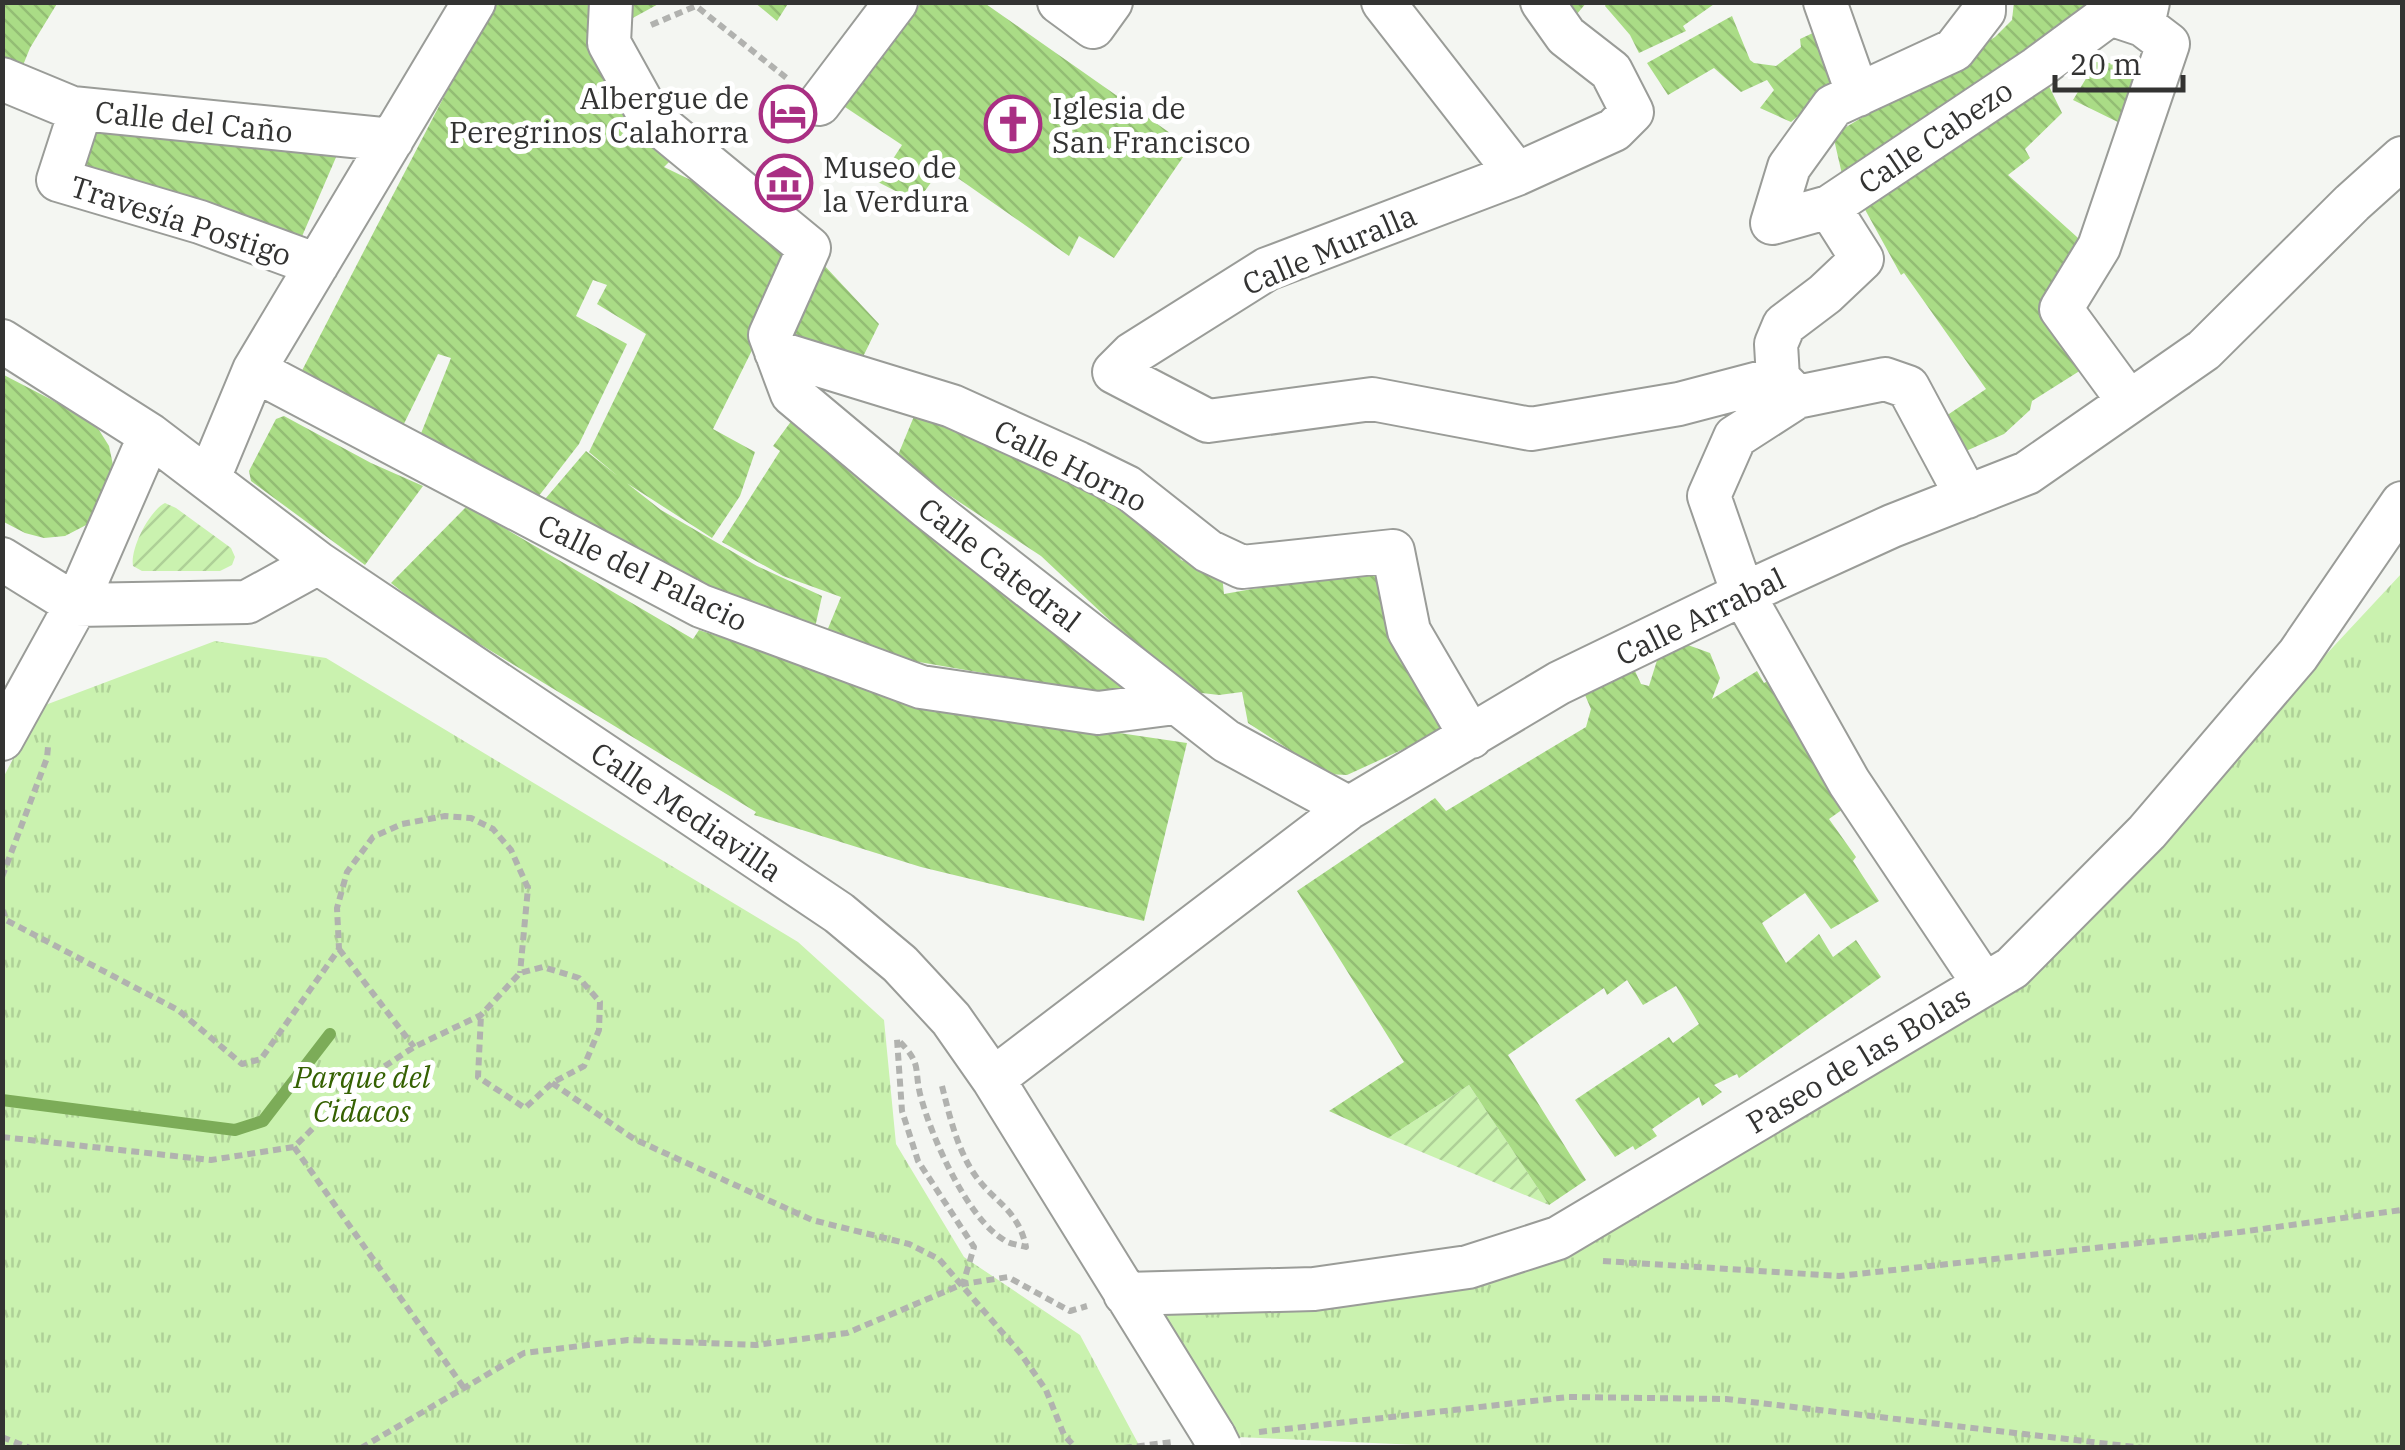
<svg xmlns="http://www.w3.org/2000/svg" width="2405" height="1450" font-family="'IBM Plex Serif',serif">
  <style>
    .grass { fill: url(#grass-tufts) }
    .garden { fill: url(#garden-furrows) }
    .lines { fill: none; stroke-linecap: round; stroke-linejoin: round }
    .stream { stroke: #7cac58; stroke-width: 12 }
    .building { fill: url(#building-back-hatch) }
    .minor-casing { stroke: #9a9c98; stroke-width: 46 }
    .path { stroke: #b1b2af; stroke-width: 6; stroke-dasharray: 8 5; stroke-linecap: butt }
    .minor { stroke: #fff; stroke-width: 42 }
    .minor-bridge-casing { stroke: #9a9c98; stroke-width: 46; stroke-linecap: butt }
    .minor-bridge { stroke: #fff; stroke-width: 42 }
    .labels { text-anchor: middle; dominant-baseline: central; stroke-width: 10; stroke-linejoin: round; paint-order: stroke }
    .poi-label { font-size: 30px; fill: #333332; stroke: #fff; text-anchor: start }
    .street-label { font-size: 30px; fill: #333332; stroke: #fff }
    .park-label { font-size: 30px; font-style: italic; fill: #356102; stroke: #fff }
  </style>
  <defs>
    <pattern id="grass-tufts" width="24" height="20" patternUnits="userSpaceOnUse" patternTransform="scale(2.5)"><rect width="24" height="20" fill="#caf2af"/><path d="M3 7l-1-3M5 7V3M7 7l1-3M15 17l-1-3M17 17v-4M19 17l1-3" fill="none" stroke="#aed097"/></pattern>
    <pattern id="garden-furrows" width="10" height="10" patternUnits="userSpaceOnUse" patternTransform="scale(2.5)"><rect width="10" height="10" fill="#caf2af"/><path d="M-1 1l2-2M0 10L10 0M9 11l2-2" fill="none" stroke="#aed097"/></pattern>
    <pattern id="building-back-hatch" width="6" height="6" patternUnits="userSpaceOnUse" patternTransform="scale(2.5)"><rect width="6" height="6" fill="#aadc86"/><path d="M-1 5l2 2M0 0l6 6M5-1l2 2" fill="none" stroke="#93bd74"/></pattern>
  </defs>
  <rect width="100%" height="100%" fill="#f4f6f2"/>
  <!-- grass -->
  <path class="grass" d="M2402,573V1447L1487,1448L1214,1436L1125,1294L1556,1258L2009,995Z
    M215,641L326,658L798,942L884,1020L896,1144L964,1257L1080,1335L1140,1447H3L2,780L40,707Z"/>
  <!-- garden -->
  <path class="garden" d="M165,503L176,508L231,548L235,557L232,565L220,571H142L133,566C130,549 149,511 165,503Z
    M1469,1085L1549,1205L1388,1138Z"/>
  <g class="lines">
    <!-- stream -->
    <path class="stream" d="M2,1100L235,1130L263,1121L330,1034"/>
  </g>
  <!-- building -->
  <path class="building" d="M2,2H58L30,48L17,80L2,74Z
    M493,2H599L675,156L664,167L699,184L790,256L773,276L766,322L713,429L755,452L740,496L712,538L625,482L589,452L646,334L597,304L607,285L593,280L576,316L627,344L579,444L528,510L416,446L451,358L438,354L398,436L294,386Z
    M623,2H662L620,25Z
    M754,2H789L777,21Z
    M922,2H983L1190,147L1114,258L1079,236L1069,256L942,167L917,202L878,182L902,145L839,103Z
    M1548,2H1587L1566,27Z
    M1607,2H1717L1683,26L1686,31L1639,53L1630,35L1605,6Z
    M2014,2H2089L2067,27L1844,183L1833,135L1995,37L2012,20Z
    M1732,16L1750,60L1754,63L1776,66L1801,47L1800,39L1830,25L1847,75L1791,122L1760,108L1774,90L1767,80L1741,92L1714,68L1668,95L1647,63Z
    M2096,62L2145,66L2126,126L2073,100Z
    M2046,80L2062,113L2025,149L2030,158L2008,175L2087,246L2043,311L2089,365L2032,401L2030,410L2004,434L1966,451L1943,418L1986,389L1904,273L1901,275L1862,204Z
    M90,122L340,148L297,248L68,177Z
    M822,263L879,324L858,367L782,346Z
    M2,374L77,413L99,430L109,446L113,465L112,483L90,523L65,536L44,538L25,533L2,521Z
    M919,404L1161,517L1181,560L1222,575L1224,594L1387,565L1452,727L1347,775L1327,774L1248,723L1242,692L1219,695L1185,691L1041,556L896,460Z
    M284,416L371,463L423,486L365,565L251,481L249,471L276,419Z
    M795,416L873,469L867,485L908,510L1146,696L1059,686L919,662L916,671L822,643L841,597L783,576L722,542L780,451L773,446Z
    M586,451L661,510L757,566L822,596L812,641L534,512Z
    M467,506L693,639L699,630L782,657L1038,721L1187,743L1144,921L921,867L754,815L756,812L430,614L391,583Z
    M1685,644L1710,653L1720,678L1712,699L1757,671L1764,683L1777,676L1853,802L1829,819L1856,857L1853,861L1879,901L1831,929L1805,893L1762,923L1786,963L1819,934L1833,957L1856,940L1881,977L1739,1078L1737,1074L1714,1085L1722,1092L1702,1106L1699,1097L1652,1129L1657,1136L1635,1150L1633,1146L1615,1157L1575,1100L1669,1037L1673,1043L1699,1024L1676,986L1643,1005L1627,980L1607,995L1604,988L1508,1055L1586,1180L1549,1205L1469,1085L1388,1138L1329,1111L1404,1062L1297,891L1435,798L1446,811L1586,727L1591,709L1579,681L1628,656L1641,684L1649,686L1659,654Z"/>
  <g class="lines">
    <!-- minor casing -->
    <g class="minor-casing">
      <path id="minor" d="M611,2L609,43L650,117L809,248L770,335L792,394L927,507L1226,741L1349,808
        M1059,2L1093,27L1111,2
        M1383,2L1517,174
        M1542,2L1566,36L1611,71L1632,112L1614,130L1517,174L1267,269L1132,354L1114,372L1208,421L1372,399L1531,429L1679,404L1778,378
        M1825,2L1858,95
        M2,79L72,108L392,140
        M819,104L896,2
        M81,109L58,180L200,222L317,265
        M1829,207L2037,68L2110,14L2143,25
        M2,341L150,435L318,563L839,913L900,964L951,1019L993,1079L1214,1436
        M776,352L952,406L1078,463L1127,487L1208,551L1242,567L1393,551L1409,631L1471,737
        M254,370L701,606L921,687L1098,713L1175,703
        M1797,397L1735,437L1709,496L1743,594L1849,782L1984,984
        M2129,402L2061,309L2099,247L2168,44L2143,25L2148,2
        M209,478L254,370L474,2
        M1967,497L1908,387L1885,379L1797,397L1778,378L1776,344L1784,325L1825,294L1862,259L1829,207L1772,223L1789,167L1833,106L1954,50L1984,11V2
        M2,559L76,605
        M76,605L247,602L318,563
        M2,739L76,605L150,435
        M993,1079L1349,808L1559,683L1743,594L1892,526L2027,473L2204,350L2352,203L2402,158
        M1125,1294L1314,1289L1468,1267L1558,1238L2012,968L2147,832L2298,655L2402,503"/>
    </g>
    <!-- path -->
    <path class="path" d="M651,25L696,6L789,80
      M2,877L47,758L48,747
      M2,909L6,920L178,1010L242,1064L261,1059L339,949L337,908L347,872L373,837L402,824L445,816L471,818L493,829L511,850L528,888L520,973
      M339,949L414,1047
      M552,1083L634,1139L812,1220L909,1244L939,1259L1021,1354L1046,1390L1064,1435L1076,1448
      M942,1086C949,1114 956,1144 971,1169C990,1201 1018,1207 1026,1247C1020,1245 1009,1244 1004,1240C968,1219 933,1140 922,1101C912,1069 925,1066 897,1039L902,1111L918,1161L974,1247L963,1284
      M2,1137L211,1160L294,1147L359,1083L414,1047L481,1015L520,973L543,967L579,978L600,1002L599,1030L584,1066L552,1083L525,1108L478,1077L481,1015
      M294,1147L464,1388
      M1603,1261L1839,1276L2240,1232L2402,1210
      M1259,1432L1568,1397L1726,1399L2143,1448
      M2,1437L30,1448
      M361,1448L524,1353L628,1340L756,1345L847,1333L963,1284L1008,1277L1070,1311L1087,1306
      M1124,1448L1172,1442"/>
    <!-- minor -->
    <use href="#minor" class="minor"/>
    <!-- minor-bridge casing -->
    <g class="minor-bridge-casing">
      <path id="minor-bridge" d="M1214,1436L1220,1448"/>
    </g>
    <!-- minor-bridge -->
    <use href="#minor-bridge" class="minor-bridge"/>
  </g>
  <!-- icons -->
  <defs>
    <g id="hotel-ring" transform="scale(2.875)"><circle r="9.5" fill="#fff" stroke="#a92f83" stroke-width="1.5"/><path d="M-6-4.5h1.5V1H6V5H4.5V3h-9V5H-6ZM-4 0a1.8 1.8 0 1 1 3.6 0ZM.5 0V-2.5h3Q6-2.5 6 0Z" fill="#a92f83"/></g>
    <g id="church-ring" transform="scale(2.875)"><circle r="9.5" fill="#fff" stroke="#a92f83" stroke-width="1.5"/><path d="M-1.2-6h2.4v3.5h3.3v2.4h-3.3V6h-2.4V-.1h-3.3v-2.4h3.3Z" fill="#a92f83"/></g>
    <g id="museum-ring" transform="scale(2.875)"><circle r="9.5" fill="#fff" stroke="#a92f83" stroke-width="1.5"/><path d="M0-6L6-3V-2H-6V-3ZM-5-1h2V3h-2ZM-1-1h2V3h-2ZM3-1h2V3H3ZM-6 4H6V6H-6Z" fill="#a92f83"/></g>
  </defs>
  <g fill-rule="evenodd">
    <use href="#hotel-ring" x="788" y="114"/>
    <use href="#church-ring" x="1013" y="124"/>
    <use href="#museum-ring" x="784" y="183"/>
  </g>
  <g class="labels">
    <!-- poi labels -->
    <g class="poi-label">
      <text x="749" y="97" text-anchor="end">Albergue de<tspan x="749" dy="34">Peregrinos Calahorra</tspan></text>
      <text x="1052" y="107">Iglesia de<tspan x="1052" dy="34">San Francisco</tspan></text>
      <text x="823" y="166">Museo de<tspan x="823" dy="34">la Verdura</tspan></text>
    </g>
    <!-- street labels -->
    <g class="street-label">
      <text transform="translate(194 121) rotate(6)">Calle del Caño</text>
      <text transform="translate(1935 136) rotate(-34)">Calle Cabezo</text>
      <text transform="translate(181 220) rotate(18)">Travesía Postigo</text>
      <text transform="translate(1329 249) rotate(-23)">Calle Muralla</text>
      <text transform="translate(1071 465) rotate(27)">Calle Horno</text>
      <text transform="translate(1000 564) rotate(38)">Calle Catedral</text>
      <text transform="translate(643 572) rotate(26)">Calle del Palacio</text>
      <text transform="translate(1700 616) rotate(-26)">Calle Arrabal</text>
      <text transform="translate(687 811) rotate(34)">Calle Mediavilla</text>
      <text transform="translate(1858 1059) rotate(-31)">Paseo de las Bolas</text>
    </g>
    <!-- park labels -->
    <g class="park-label">
      <text x="362" y="1076">Parque del<tspan x="362" dy="34">Cidacos</tspan></text>
    </g>
  </g>
  <!-- border -->
  <rect width="2405" height="1450" fill="none" stroke="#333332" stroke-width="10"/>
  <!-- scale -->
  <path d="M2055 75v15h128v-15" fill="none" stroke="#333332" stroke-width="5"/>
  <text x="2070" y="75" font-size="30" fill="#333332" stroke="#ffffff" stroke-width="8" paint-order="stroke">20 m</text>
</svg>
